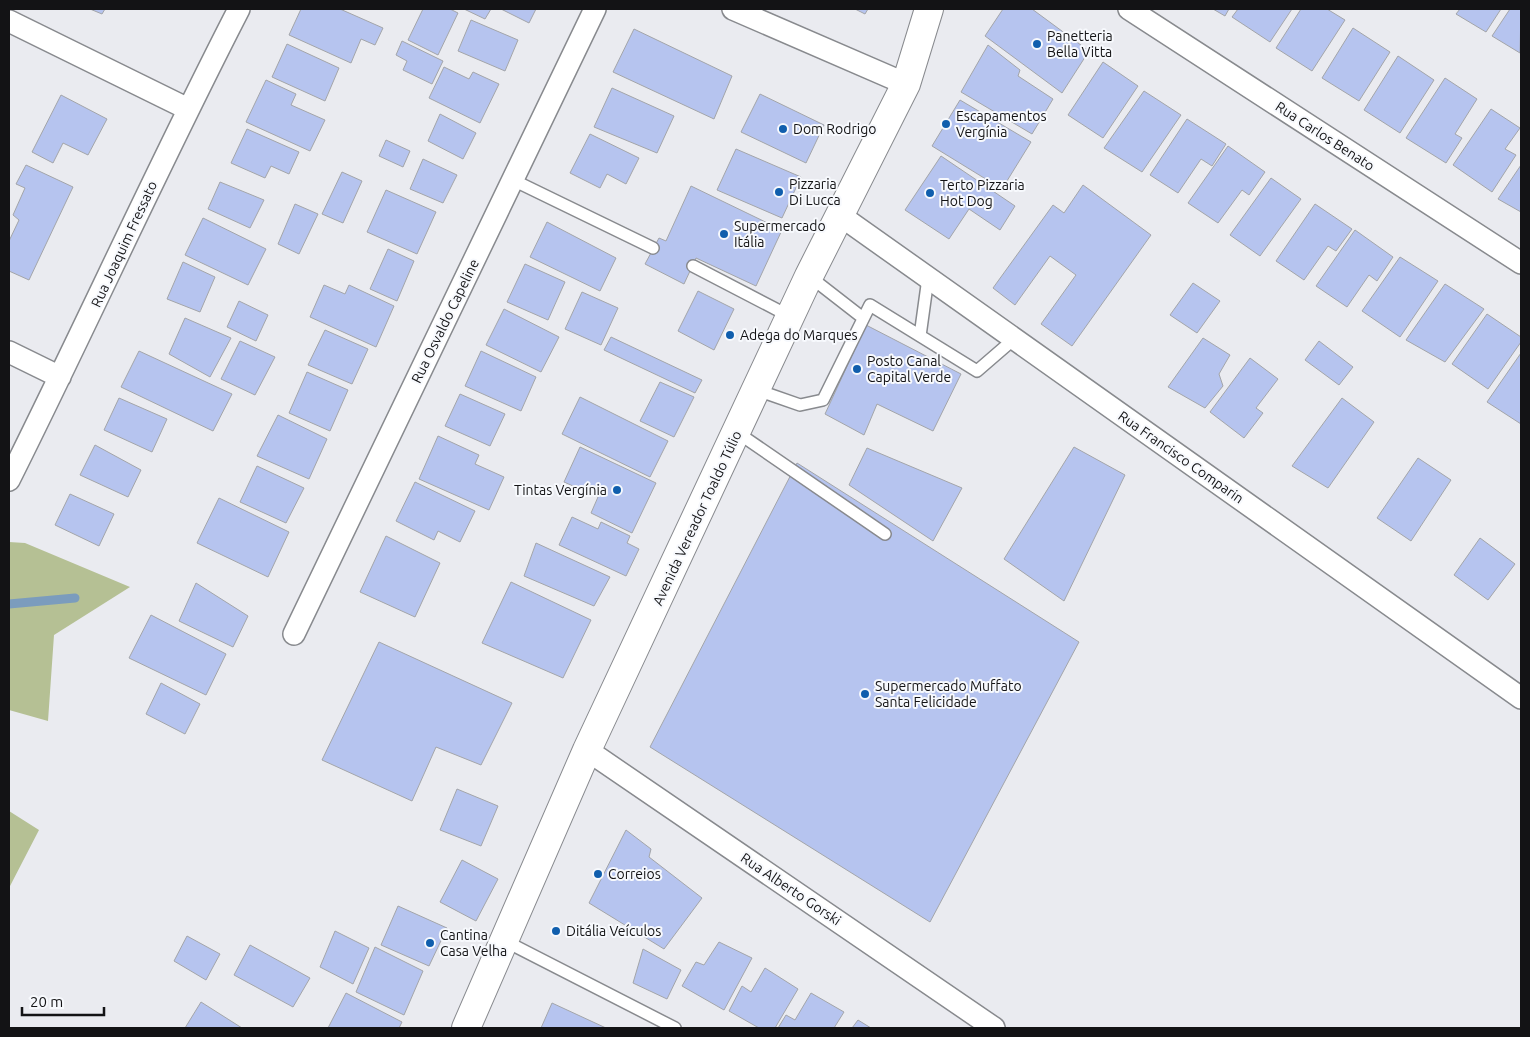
<svg xmlns="http://www.w3.org/2000/svg" width="1530" height="1037" font-family="Ubuntu,sans-serif">
  <style>
    .forest { fill: #b5c094 }
    .lines { fill: none; stroke-linecap: round; stroke-linejoin: round }
    .stream { stroke: #7b9cbd; stroke-width: 9 }
    .building { fill: #b6c4ef; stroke: #a3a5a9 }
    .service-casing { stroke: #888a8e; stroke-width: 14 }
    .minor-casing { stroke: #888a8e; stroke-width: 24 }
    .secondary-casing { stroke: #888a8e; stroke-width: 30 }
    .service { stroke: #fff; stroke-width: 11 }
    .minor { stroke: #fff; stroke-width: 21 }
    .secondary { stroke: #fff; stroke-width: 28 }
    .poi-dot { fill: #105ead; stroke: #f7f9fd; stroke-width: 2 }
    .labels { text-anchor: middle; dominant-baseline: central; stroke-width: 4; stroke-linejoin: round; paint-order: stroke }
    .poi-label { font-size: 14px; fill: #131315; stroke: #f7f9fd; text-anchor: start }
    .street-label { font-size: 14px; fill: #131315; stroke: #f7f9fd }
  </style>
  <rect width="100%" height="100%" fill="#eaebf0"/>
  <!-- forest -->
  <path class="forest" d="M9,542L25,543L130,587L54,635L48,721L9,710Z
    M9,811L39,830L9,888Z"/>
  <g class="lines">
    <!-- stream -->
    <path class="stream" d="M9,604L75,598"/>
  </g>
  <!-- building -->
  <path class="building" d="M90,9H105L102,14Z
    M301,9H340L383,28L375,45L361,39L351,63L289,35Z
    M423,9H450L458,13L438,55L408,40Z
    M464,9H491L485,19Z
    M501,9H536L529,23Z
    M855,9H868L865,14Z
    M1003,9H1032L1089,51L1062,93L985,36Z
    M1213,9H1229L1225,16Z
    M1238,9H1292L1270,42L1232,17Z
    M1301,9H1327L1345,20L1312,71L1276,48Z
    M1460,9H1501L1486,32L1456,14Z
    M1510,9H1521L1520,53L1492,36Z
    M471,20L518,40L505,71L458,51Z
    M1353,28L1390,52L1359,101L1322,78Z
    M634,29L732,76L714,119L613,72Z
    M402,41L443,61L432,84L403,70L407,61L396,55Z
    M287,44L339,68L325,101L272,77Z
    M988,45L1020,70L1018,76L1053,99L1032,134L961,92Z
    M1398,56L1434,80L1400,133L1364,110Z
    M1103,62L1138,86L1103,138L1068,115Z
    M444,67L469,79L473,72L499,84L480,123L429,98Z
    M1445,78L1477,99L1455,134L1462,138L1446,163L1406,138Z
    M266,80L296,94L291,105L325,120L310,151L246,122Z
    M612,88L674,116L657,153L594,127Z
    M1144,91L1181,115L1142,172L1104,148Z
    M760,94L824,125L806,163L741,132Z
    M61,95L107,119L88,155L63,143L53,163L32,152Z
    M960,100L1031,142L1002,189L932,146Z
    M1491,109L1520,128L1505,149L1516,155L1492,192L1453,165Z
    M440,114L476,133L463,159L428,141Z
    M1187,119L1226,144L1212,166L1201,159L1178,193L1150,175Z
    M247,129L299,152L289,174L271,166L265,178L231,163Z
    M590,134L639,158L626,184L607,174L600,188L570,173Z
    M386,140L410,151L403,167L379,156Z
    M1228,146L1265,172L1249,195L1242,190L1218,223L1188,203Z
    M736,149L801,177L782,218L717,190Z
    M941,156L1015,206L1000,230L969,209L949,239L905,210Z
    M423,159L457,175L443,203L410,189Z
    M26,165L73,187L29,280L9,271V241L19,220L13,215L25,188L16,184Z
    M1521,165V212L1498,199Z
    M342,172L362,181L343,223L322,214Z
    M1271,178L1301,199L1260,256L1230,235Z
    M220,182L264,200L250,228L208,209Z
    M1083,185L1151,235L1072,346L1041,324L1076,275L1050,256L1015,305L993,288L1053,205L1064,213Z
    M691,186L782,230L756,286L696,258L684,284L645,264L659,238L666,241Z
    M386,190L436,212L417,254L367,232Z
    M295,204L318,214L299,254L278,244Z
    M1315,204L1352,229L1336,251L1328,246L1304,280L1276,261Z
    M203,218L266,249L248,285L185,255Z
    M547,222L616,258L600,291L530,257Z
    M1355,230L1393,257L1377,281L1369,275L1347,307L1316,286Z
    M388,249L414,261L397,301L370,289Z
    M1400,257L1438,281L1400,337L1362,311Z
    M183,262L215,277L200,312L167,299Z
    M525,264L565,282L548,320L507,302Z
    M1193,283L1220,301L1197,333L1170,315Z
    M1445,284L1484,309L1445,362L1406,340Z
    M324,285L345,294L349,285L394,306L376,347L310,317Z
    M698,291L734,309L714,350L678,331Z
    M582,292L618,308L601,345L565,329Z
    M239,301L268,315L256,341L227,327Z
    M504,309L559,337L541,372L486,345Z
    M1487,314L1521,337V342L1488,389L1452,364Z
    M185,318L231,338L210,377L169,354Z
    M866,325L961,374L933,431L877,404L864,435L825,414Z
    M325,330L368,349L352,384L308,365Z
    M611,337L702,380L695,393L604,350Z
    M1203,338L1230,355L1219,374L1223,386L1205,408L1168,387Z
    M240,341L275,357L255,395L221,379Z
    M1319,341L1353,367L1339,385L1305,360Z
    M139,351L232,394L213,431L121,387Z
    M481,351L536,377L521,411L465,386Z
    M1521,353V424L1487,402Z
    M1250,358L1278,379L1256,408L1263,413L1244,438L1210,412Z
    M307,372L348,390L330,431L289,413Z
    M660,382L694,397L674,437L640,421Z
    M460,394L505,414L490,446L445,426Z
    M580,397L668,441L650,477L562,434Z
    M119,398L167,419L152,452L104,430Z
    M1342,398L1374,422L1328,488L1292,466Z
    M278,415L327,439L309,479L257,456Z
    M438,436L479,455L475,464L504,477L489,510L419,479Z
    M95,445L141,470L128,497L80,475Z
    M580,447L656,483L632,533L591,513L598,497L564,482Z
    M1074,447L1125,475L1064,601L1004,559Z
    M867,448L962,488L933,541L849,485Z
    M1418,458L1451,480L1411,541L1377,518Z
    M797,463L1079,642L930,922L650,747Z
    M257,466L304,488L286,523L240,502Z
    M415,482L475,511L460,542L438,531L434,540L396,521Z
    M70,494L114,514L99,546L55,525Z
    M219,498L289,532L268,577L197,543Z
    M572,517L598,529L601,522L630,536L627,543L639,549L626,576L559,545Z
    M386,536L440,563L415,617L360,592Z
    M1480,538L1515,564L1488,600L1454,575Z
    M536,543L610,577L594,606L524,576Z
    M511,582L591,620L563,678L482,643Z
    M196,583L248,616L233,647L179,621Z
    M151,615L226,654L206,695L129,658Z
    M379,642L512,703L481,765L436,747L412,801L322,760Z
    M161,683L200,704L185,734L146,714Z
    M457,789L498,806L481,846L440,830Z
    M626,830L651,849L649,857L702,898L664,949L589,903Z
    M462,860L498,879L476,921L440,902Z
    M398,906L447,928L429,966L381,945Z
    M335,931L369,948L353,984L320,967Z
    M187,936L220,954L206,980L174,961Z
    M719,942L752,958L724,1010L682,986L696,962L704,965Z
    M250,945L310,978L293,1007L234,975Z
    M375,947L423,971L404,1015L356,992Z
    M643,949L681,970L667,999L633,983Z
    M765,968L798,989L775,1028H759L729,1011L742,986L751,992Z
    M346,993L402,1022L399,1028H328Z
    M811,993L844,1012L834,1028H778L786,1015L795,1020Z
    M201,1002L242,1028H185Z
    M552,1003L606,1028H541Z
    M858,1020L871,1028H852Z"/>
  <g class="lines">
    <!-- service casing -->
    <g class="service-casing">
      <path id="service" d="M513,180L653,248
        M693,266L791,317
        M809,276L863,318
        M920,336L928,278
        M757,390L800,405L823,400L870,305L977,371L1014,339
        M738,433L885,534
        M505,941L675,1028"/>
    </g>
    <!-- minor casing -->
    <g class="minor-casing">
      <path id="minor" d="M733,9L906,84
        M1129,9L1521,263
        M9,21L188,109
        M841,216L1521,698
        M9,352L60,377
        M9,480C87,324 159,164 239,9
        M294,634L595,9
        M587,750L994,1028"/>
    </g>
    <!-- secondary casing -->
    <g class="secondary-casing">
      <path id="secondary" d="M466,1028L587,750L809,276L906,84L929,9"/>
    </g>
    <!-- service -->
    <use href="#service" class="service"/>
    <!-- minor -->
    <use href="#minor" class="minor"/>
    <!-- secondary -->
    <use href="#secondary" class="secondary"/>
  </g>
  <!-- markers -->
  <g class="poi-dot">
    <circle cx="1037" cy="44" r="5"/>
    <circle cx="946" cy="124" r="5"/>
    <circle cx="783" cy="129" r="5"/>
    <circle cx="779" cy="192" r="5"/>
    <circle cx="930" cy="193" r="5"/>
    <circle cx="724" cy="234" r="5"/>
    <circle cx="730" cy="335" r="5"/>
    <circle cx="857" cy="369" r="5"/>
    <circle cx="617" cy="490" r="5"/>
    <circle cx="865" cy="694" r="5"/>
    <circle cx="598" cy="874" r="5"/>
    <circle cx="556" cy="931" r="5"/>
    <circle cx="430" cy="943" r="5"/>
  </g>
  <g class="labels">
    <!-- poi labels -->
    <g class="poi-label">
      <text x="1047" y="36">Panetteria<tspan x="1047" dy="16">Bella Vitta</tspan></text>
      <text x="956" y="116">Escapamentos<tspan x="956" dy="16">Vergínia</tspan></text>
      <text x="793" y="129">Dom Rodrigo</text>
      <text x="789" y="184">Pizzaria<tspan x="789" dy="16">Di Lucca</tspan></text>
      <text x="940" y="185">Terto Pizzaria<tspan x="940" dy="16">Hot Dog</tspan></text>
      <text x="734" y="226">Supermercado<tspan x="734" dy="16">Itália</tspan></text>
      <text x="740" y="335">Adega do Marques</text>
      <text x="867" y="361">Posto Canal<tspan x="867" dy="16">Capital Verde</tspan></text>
      <text x="607" y="490" text-anchor="end">Tintas Vergínia</text>
      <text x="875" y="686">Supermercado Muffato<tspan x="875" dy="16">Santa Felicidade</tspan></text>
      <text x="608" y="874">Correios</text>
      <text x="566" y="931">Ditália Veículos</text>
      <text x="440" y="935">Cantina<tspan x="440" dy="16">Casa Velha</tspan></text>
    </g>
    <!-- street labels -->
    <g class="street-label">
      <text transform="translate(1325 136) rotate(33)">Rua Carlos Benato</text>
      <text transform="translate(124 244) rotate(-65)">Rua Joaquim Fressato</text>
      <text transform="translate(445 321) rotate(-64)">Rua Osvaldo Capeline</text>
      <text transform="translate(1181 457) rotate(35)">Rua Francisco Comparin</text>
      <text transform="translate(697 518) rotate(-65)">Avenida Vereador Toaldo Túlio</text>
      <text transform="translate(791 889) rotate(34)">Rua Alberto Gorski</text>
    </g>
  </g>
  <!-- border -->
  <rect width="1530" height="1037" fill="none" stroke="#131315" stroke-width="20"/>
  <!-- scale -->
  <path d="M22 1007v8h82v-8" fill="none" stroke="#131315" stroke-width="2.5"/>
  <text x="30" y="1007" font-size="15" fill="#131315" stroke="#f7f9fd" stroke-width="4" paint-order="stroke">20 m</text>
</svg>
